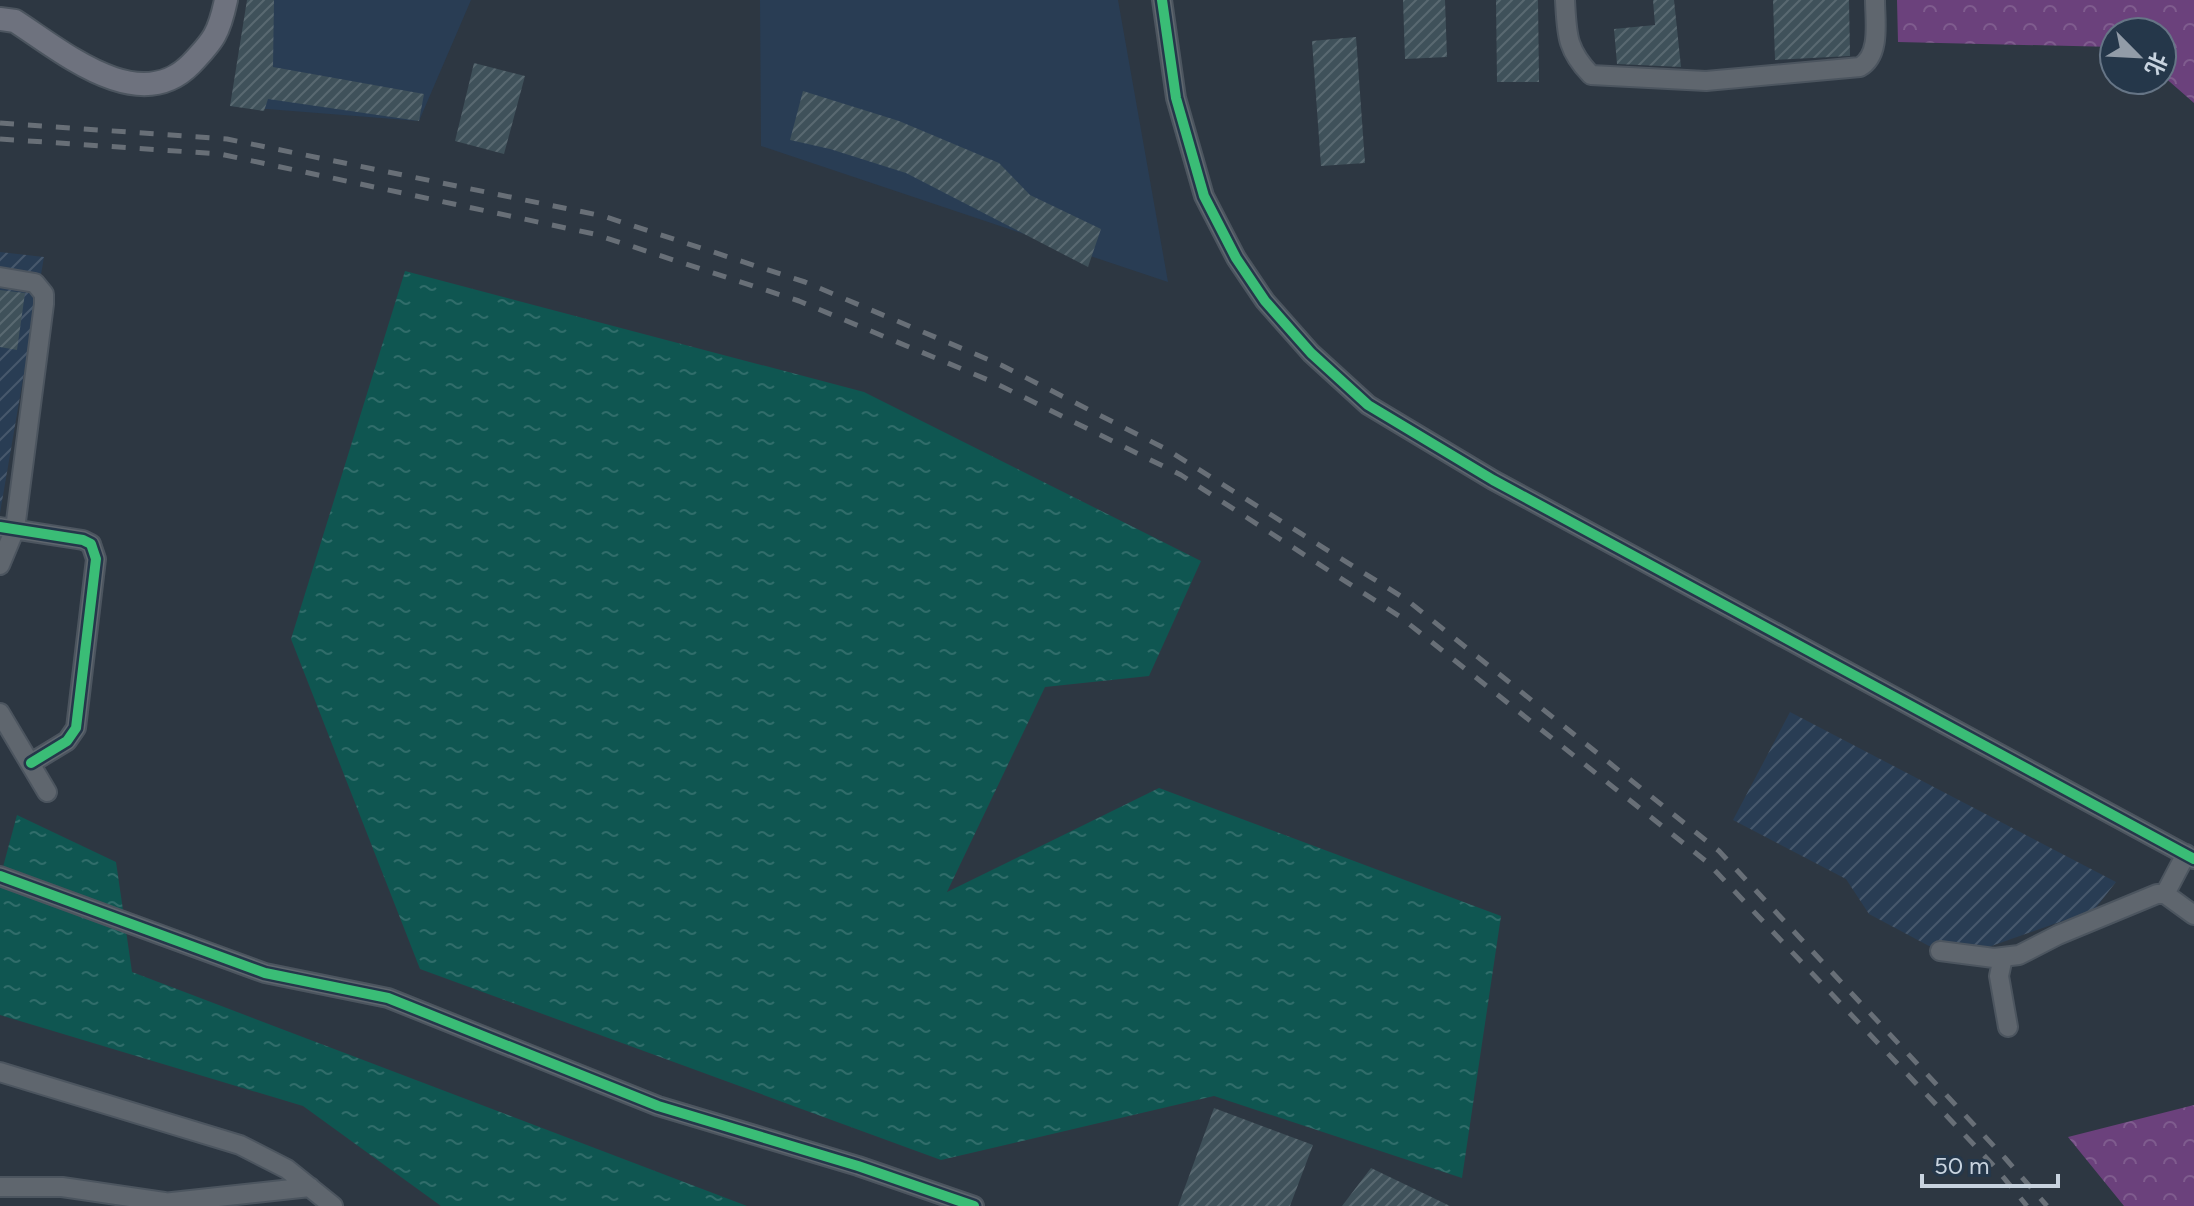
<svg xmlns="http://www.w3.org/2000/svg" width="2194" height="1206" font-family="Figtree,'Noto Sans SC',sans-serif">
  <style>
    .built { fill: #293d54 }
    .industrial { fill: url(#industrial-furrows) }
    .forest { fill: url(#forest-crowns) }
    .water { fill: url(#water-ripples) }
    .building { fill: url(#building-hatch) }
    .lines { fill: none; stroke-linecap: round; stroke-linejoin: round }
    .minor-casing { stroke: #4c555f; stroke-width: 22 }
    .major-casing { stroke: #4c555f; stroke-width: 26 }
    .minor { stroke: #5f666e; stroke-width: 18 }
    .major { stroke: #6e727e; stroke-width: 22 }
    .rail { stroke: #686f77; stroke-width: 5; stroke-dasharray: 14 14; stroke-linecap: butt }
    .cycleway-casing { stroke: #25374a; stroke-width: 15 }
    .cycleway { stroke: #3abd76; stroke-width: 10 }
  </style>
  <defs>
    <pattern id="industrial-furrows" width="10" height="10" patternUnits="userSpaceOnUse" patternTransform="scale(2)"><rect width="10" height="10" fill="#293d54"/><path d="M-1 1l2-2M0 10L10 0M9 11l2-2" fill="none" stroke="#47586c"/></pattern>
    <pattern id="forest-crowns" width="20" height="18" patternUnits="userSpaceOnUse" patternTransform="scale(2)"><rect width="20" height="18" fill="#6b417c"/><path d="M2 6a3 3 0 1 1 6 0M12 15a3 3 0 1 1 6 0" fill="none" stroke="#7f5c8e"/></pattern>
    <pattern id="water-ripples" width="26" height="14" patternUnits="userSpaceOnUse" patternTransform="scale(2)"><rect width="26" height="14" fill="#0f5651"/><path d="M2 4q2-2 4 0t4 0M15 11q2-2 4 0t4 0" fill="none" stroke="#306d6a"/></pattern>
    <pattern id="building-hatch" width="6" height="6" patternUnits="userSpaceOnUse" patternTransform="scale(2)"><rect width="6" height="6" fill="#3f515a"/><path d="M-1 1l2-2M0 6l6-6M5 7l2-2" fill="none" stroke="#596971"/></pattern>
  </defs>
  <rect width="100%" height="100%" fill="#2d3742"/>
  <!-- built -->
  <path class="built" d="M266,0H471L419,121L230,106Z
    M760,0H1118L1168,282L761,146Z"/>
  <!-- industrial -->
  <path class="industrial" d="M0,252L44,257L0,513Z
    M1790,712L2116,882L2094,910L1980,950L1929,946L1869,914L1846,879L1733,820Z"/>
  <!-- forest -->
  <path class="forest" d="M1897,0H2194V103L2162,75V32H2114V47L1898,42Z
    M2194,1105V1206H2124L2068,1137Z"/>
  <!-- water -->
  <path class="water" d="M405,271L864,392L1201,561L1149,676L1045,687L947,892L1159,788L1501,916L1462,1178L1214,1096L941,1160L420,969L291,639Z
    M17,815L116,862L132,972L747,1206H441L303,1106L0,1015V878Z"/>
  <!-- building -->
  <path class="building" d="M247,0H274L273,67L424,94L419,121L268,99L264,111L230,106Z
    M1403,0H1445L1447,57L1405,59Z
    M1496,0H1538L1539,82H1497Z
    M1653,0H1674L1681,67L1617,64L1614,29L1655,25Z
    M1773,0H1849L1850,56L1775,60Z
    M1356,37L1365,163L1321,166L1312,41Z
    M474,63L525,76L504,154L455,141Z
    M803,91L899,121L999,163L1030,195L1101,229L1088,267L906,173L830,149L790,140Z
    M0,290L25,293L17,350L0,347Z
    M1214,1108L1313,1145L1290,1206H1178Z
    M1371,1168L1450,1206H1342Z"/>
  <g class="lines">
    <!-- minor casing -->
    <g class="minor-casing">
      <path id="minor" d="M1162,0L1176,98L1204,196L1236,258L1265,301L1311,353L1368,405L1493,480L2194,859
        M1565,0C1567,34 1566,49 1591,75L1706,81L1860,67C1881,55 1875,21 1875,0
        M0,277L35,283L44,294V304L15,529L0,565
        M0,527L83,540L91,544L96,559L76,728L67,741L31,763
        M0,713L47,792
        M0,876L265,973L388,998L658,1106L858,1166L974,1206
        M2165,894L2186,854
        M1940,951L1994,958L2019,955L2058,935L2157,894H2165L2194,915
        M2003,957L1999,976L2008,1027
        M0,1072L240,1145L287,1169L333,1206
        M0,1187H62L164,1202
        M154,1204L310,1187"/>
    </g>
    <!-- major casing -->
    <g class="major-casing">
      <path id="major" d="M0,19L15,21C63,52 139,117 191,64C214,40 219,33 226,0"/>
    </g>
    <!-- minor -->
    <use href="#minor" class="minor"/>
    <!-- major -->
    <use href="#major" class="major"/>
    <!-- rail -->
    <path class="rail" d="M0,123L227,139L603,216L805,282L1001,365L1166,449L1407,600L1719,851L2005,1158L2047,1206
      M0,139L220,154L594,234L799,301L993,382L1181,475L1399,616L1707,862L1994,1166L2027,1206"/>
    <!-- cycleway casing -->
    <g class="cycleway-casing">
      <path id="cycleway" d="M1162,0L1176,98L1204,196L1236,258L1265,301L1311,353L1368,405L1493,480L2194,859
        M0,527L83,540L91,544L96,559L76,728L67,741L31,763
        M0,876L265,973L388,998L658,1106L858,1166L974,1206"/>
    </g>
    <!-- cycleway -->
    <use href="#cycleway" class="cycleway"/>
  </g>
  <!-- north arrow -->
  <g transform="translate(2138 56) rotate(114)"><circle r="38" fill="#25374a" stroke="#667586" stroke-width="2"/>
  <path d="M0-6L14 30L0 20L-14 30Z" fill="#929ca8"/>
  <text y="-12" font-size="22" font-weight="bold" text-anchor="middle" fill="#c8d3df">北</text>
  </g>
  <!-- scale -->
  <path d="M1922 1174v12h136v-12" fill="none" stroke="#c8d3df" stroke-width="4"/>
  <text x="1934" y="1174" font-size="24" fill="#c8d3df" stroke="#25374a" stroke-width="6" paint-order="stroke">50 m</text>
</svg>
